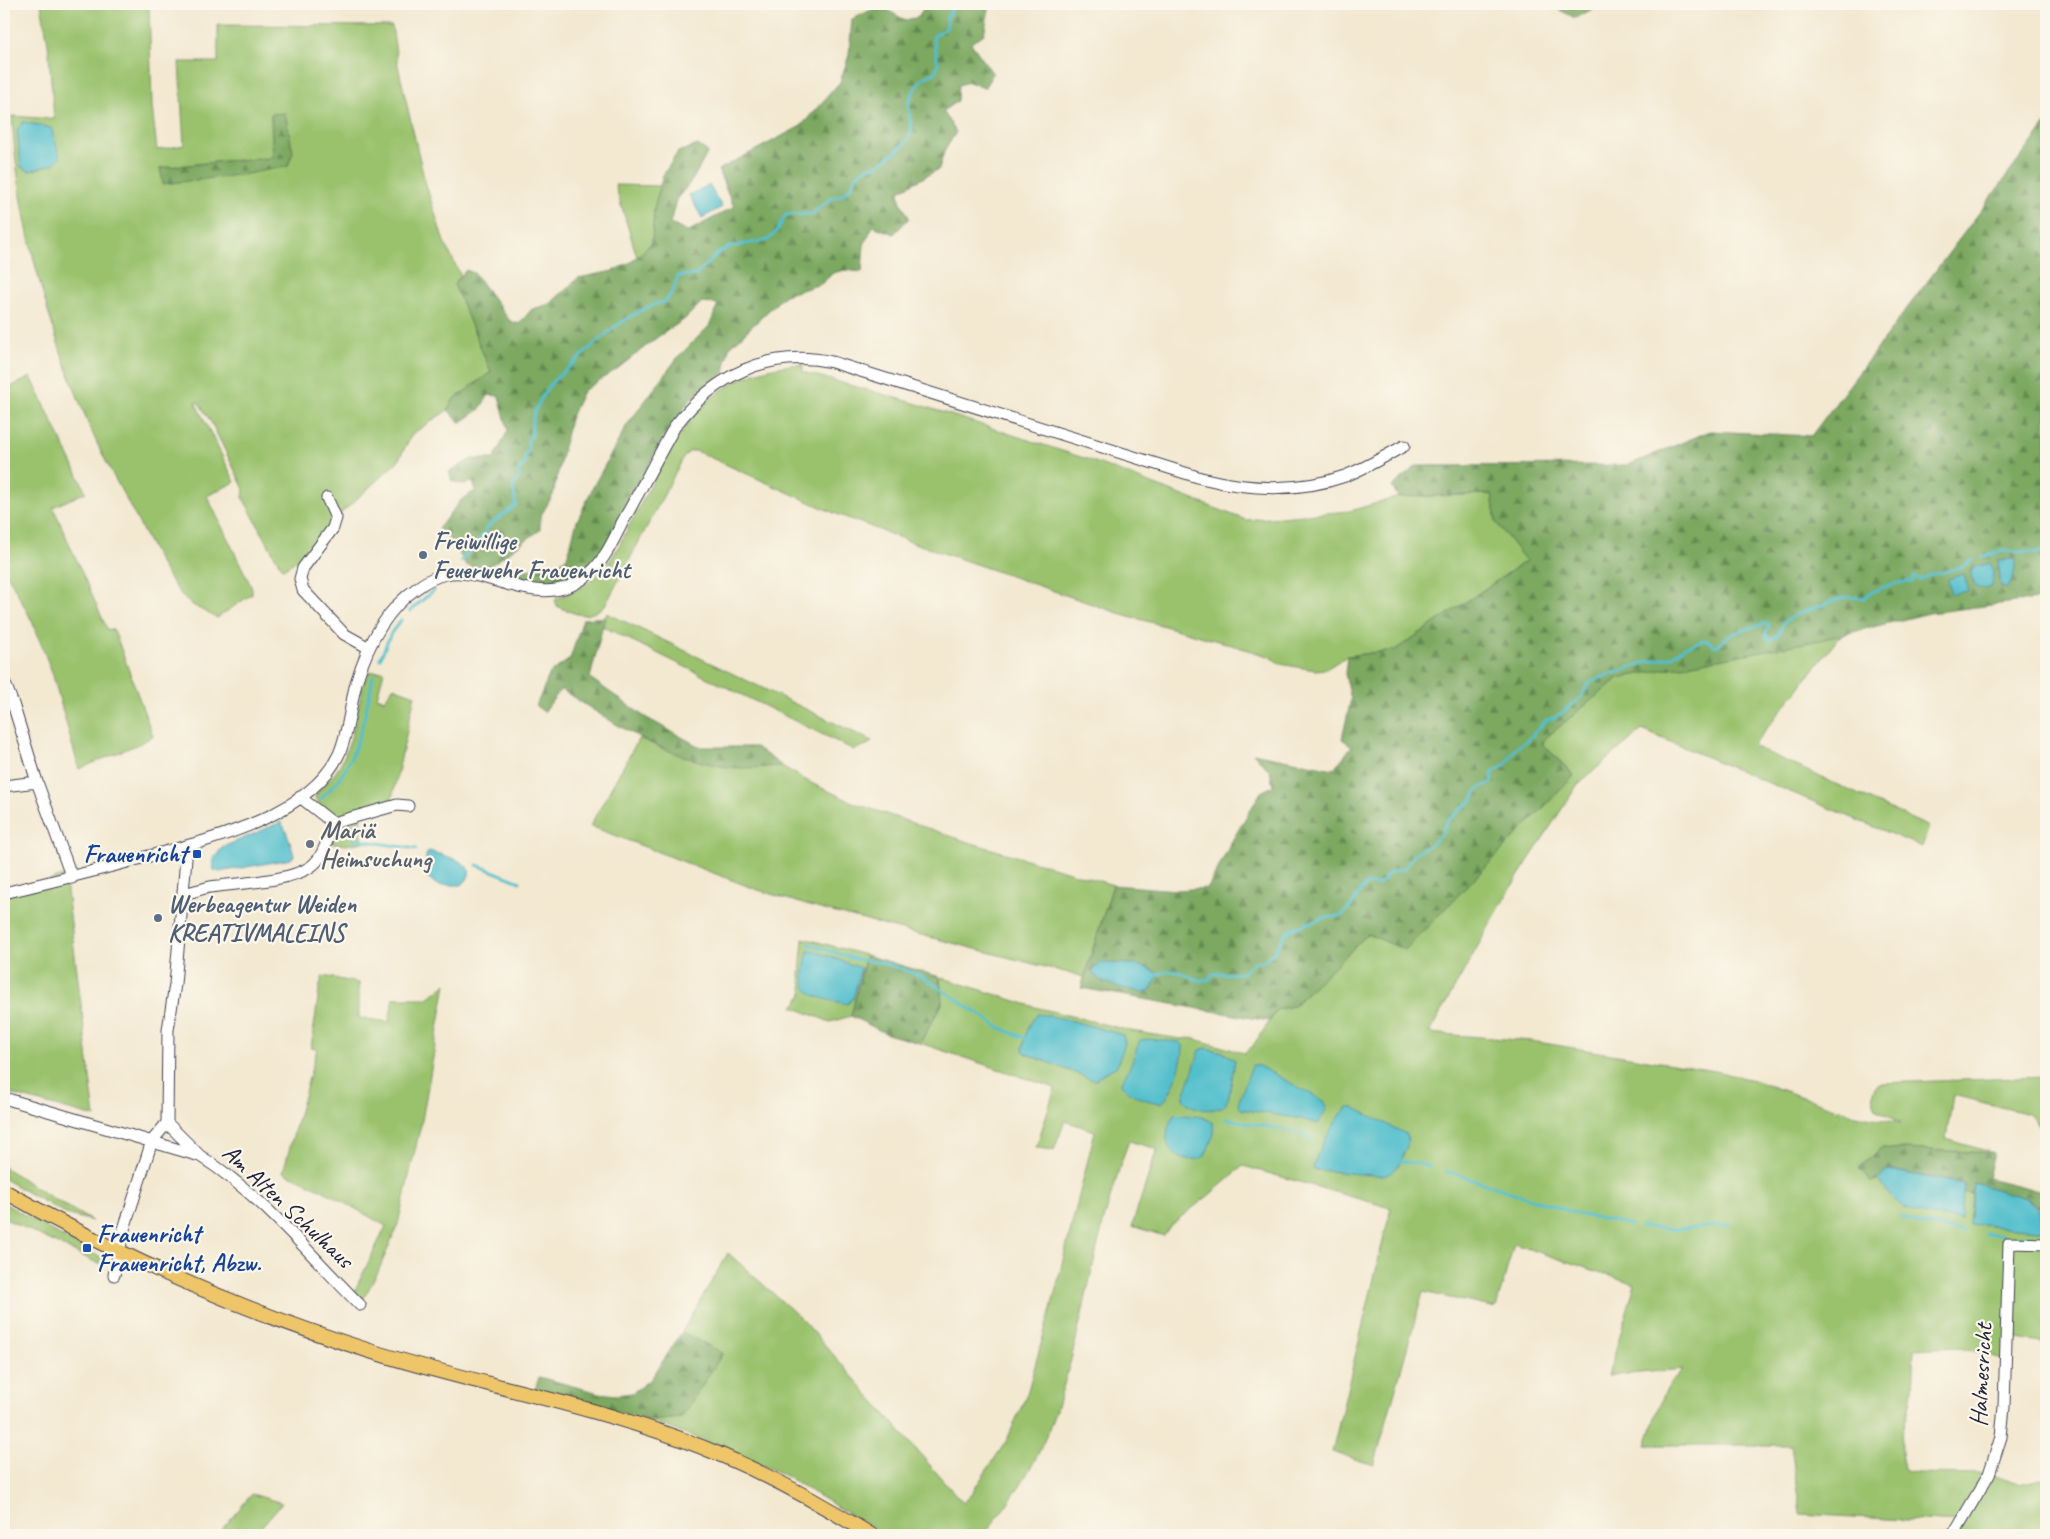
<svg xmlns="http://www.w3.org/2000/svg" width="2050" height="1539" font-family="Caveat,sans-serif">
  <style>
    .green { fill: #9ac26d; stroke: #5e7254; fill-rule: evenodd }
    .forest { fill: url(#forest-firs); stroke: #4e654e; fill-rule: evenodd }
    .water { fill: #52bfcc; stroke: #3a7084 }
    .lines { fill: none; stroke-linecap: round; stroke-linejoin: round }
    .stream { stroke: #52bfcc; stroke-width: 3 }
    .minor-casing { stroke: #414051; stroke-width: 13 }
    .major-casing { stroke: #414051; stroke-width: 16 }
    .minor { stroke: #fff; stroke-width: 11 }
    .major { stroke: #eec569; stroke-width: 14 }
    .service-dot { fill: #5c6f8a; stroke: #fbf7ec; stroke-width: 2 }
    .worship-dot { fill: #6b7280; stroke: #fbf7ec; stroke-width: 2 }
    .transit-dot { fill: #1a4fb4; stroke: #fbf7ec; stroke-width: 2 }
    .labels { text-anchor: middle; dominant-baseline: central; stroke-width: 4.5; stroke-linejoin: round; paint-order: stroke }
    .service-label { font-size: 25px; font-weight: bold; fill: #4e5e75; stroke: #fbf7ec; text-anchor: start }
    .worship-label { font-size: 25px; font-weight: bold; fill: #5b616d; stroke: #fbf7ec; text-anchor: start }
    .transit-label { font-size: 25px; font-weight: bold; fill: #164399; stroke: #fbf7ec; text-anchor: end }
    .street-label { font-size: 25px; fill: #22223b; stroke: #fbf7ec }
  </style>
  <defs>
    <pattern id="forest-firs" width="22" height="20" patternUnits="userSpaceOnUse" patternTransform="scale(1.25)"><rect width="22" height="20" fill="#7ba860"/><path d="M5 1l3.5 6h-7zM16 11l3.5 6h-7z" fill="#648850"/></pattern>
  </defs>
  <rect width="100%" height="100%" fill="#fbf7ec"/>
  <filter id="ink" filterUnits="userSpaceOnUse"><feTurbulence type="fractalNoise" baseFrequency=".02" numOctaves="2"/><feDisplacementMap in="SourceGraphic" scale="10" xChannelSelector="R" yChannelSelector="G"/><feConvolveMatrix kernelMatrix="1 2 1 2 8 2 1 2 1" color-interpolation-filters="sRGB"/></filter>
  <filter id="wash" filterUnits="userSpaceOnUse"><feTurbulence type="fractalNoise" baseFrequency=".0096" numOctaves="4" result="noise"/><feDisplacementMap in="SourceGraphic" scale="20" xChannelSelector="R" yChannelSelector="G"/><feGaussianBlur stdDeviation="1.12" result="paint"/><feColorMatrix in="noise" values="0 0 0 0 0 0 0 0 0 0 0 0 0 0 0 0 0 1.4 0 .05"/><feComposite in="paint" operator="in"/></filter>
  <g filter="url(#wash)">
    <rect width="100%" height="100%" fill="#f3e8d0"/>
    <!-- green -->
    <path class="green" d="M41,4H149L152,106L157,150L184,145L179,62H218V25L392,26L398,66L424,178L444,242L461,276L454,284L491,372L453,400L448,410L412,434L398,461L336,518L303,568L297,560L283,569L277,560L243,498L244,489L211,422L199,403L195,402L235,482L207,496L252,588V594L217,618C208,613 199,609 191,604C170,589 144,532 131,508C115,479 99,450 87,420C47,324 18,220 12,116L54,119L48,43ZM271,115L288,166L160,168L225,161L273,158ZM23,122L47,127L53,164L29,171Z
      M615,185L660,186L654,208L652,243L637,257Z
      M803,364V372L911,402L1087,459L1246,520L1350,511L1398,497L1492,494L1496,522L1526,561L1395,650L1347,656L1326,669L1315,670L1280,664L1271,657L1225,643L1118,613L914,543L834,513L696,451H691L685,455L606,604C588,621 577,615 557,606L555,600C569,593 586,586 598,575C612,562 621,541 630,524C674,444 698,370 803,364Z
      M31,377L86,492L53,507L107,629L114,630L153,736L141,743L79,769L52,672L32,621L4,568V390Z
      M607,613L872,741L869,744L854,750L602,626Z
      M1841,635L1753,746L1929,827L1922,847L1642,730L1578,784L1510,889L1429,1033L1531,1041L1715,1071L1753,1080L1855,1115L1901,1123L1876,1109C1872,1097 1869,1089 1882,1083L2046,1077V1136L2029,1114L1953,1095L1946,1139L1994,1153L1881,1148L1870,1181L1879,1180L1903,1208L1960,1219L1963,1192L1972,1194L1969,1224L2042,1230L2041,1213L2036,1206L2046,1207V1344L2006,1337L2005,1360L1960,1347L1914,1349C1913,1365 1913,1383 1911,1399C1906,1426 1894,1444 1906,1471L1916,1473L1989,1474L2019,1484L2046,1478V1534L1953,1535L1959,1523L1800,1514L1791,1445H1646C1656,1416 1660,1391 1683,1369L1608,1376L1635,1284L1514,1244L1496,1308L1423,1292L1374,1465L1332,1452L1391,1208L1243,1166L1208,1196L1172,1224L1164,1236L1132,1226L1157,1149L1129,1141C1122,1158 1117,1177 1111,1195C1087,1276 1077,1363 1044,1441C1030,1474 1009,1502 987,1531L991,1535H884L782,1474L724,1448L651,1421L681,1418L722,1354L682,1332L728,1253L804,1321L963,1503L973,1491L1007,1440L1027,1394L1052,1305L1095,1131L1065,1121L1054,1150L1036,1148L1055,1088L920,1043L942,1004L940,977L1035,1007L1131,1031L1181,1039L1191,1038L1244,1053L1252,1047L1278,1009L1293,1006L1368,934L1574,775L1541,742L1618,678Z
      M384,671L377,697L385,700L393,687L415,695L391,803L333,817L320,808L315,797C321,785 333,778 339,767C355,738 357,705 366,675L370,672Z
      M639,738L661,748L722,766H782L811,783L857,804L965,841L1113,885L1084,977L813,907L755,889L590,826Z
      M360,818L363,842L346,845L331,843C333,829 349,824 360,818Z
      M65,875L95,1117L4,1092V896Z
      M803,938L866,955L851,1016L830,1022L793,1007L803,994L800,976Z
      M323,976L359,983V1018L389,1022L393,998H428L446,984L422,1120L398,1224L378,1272L360,1305L352,1296L386,1226L322,1190L283,1172L317,1049L311,1048L320,984Z
      M4,1167L49,1196L92,1221L66,1214L4,1179Z
      M4,1203L90,1253L106,1258V1264L97,1263L4,1218Z
      M252,1494L282,1503L254,1535H217Z"/>
    <!-- forest -->
    <path class="forest" d="M925,4H990L984,34L971,43L993,74L984,88L969,82L958,85L957,101L943,111L956,132L944,152L939,169L899,191L900,200L909,218L894,234L873,226L864,245L862,272L845,270L833,273L821,284L785,295L729,348L724,373L692,398L663,438L604,549L587,570L561,585L535,587L515,579L516,574L537,566L553,570L567,557L577,521L594,485L627,425L678,357L710,325L718,304L701,303L685,319L659,336L617,369L583,391L570,419L553,495L540,517V530L484,570L466,565L452,542L438,529L460,501L476,490L472,481L465,485L452,481L449,472L471,459H494L508,430L499,396L489,395L479,410L460,423L448,410L453,400L491,372L454,284L466,270L474,273L510,321L519,324L532,309L550,304L578,278L613,271L631,262L652,243L654,208L663,175L678,152L698,145L708,152L693,179L676,200L670,223L687,232L734,207L718,170L801,126L840,82L849,55L852,19L880,6L905,20L919,17Z
      M1548,4H1604L1575,18Z
      M285,113L293,152L288,166L247,174L163,184L160,168L225,161L273,158L271,114Z
      M2046,124V598L1929,613L1821,640L1618,678L1541,742L1574,776L1405,950L1368,934L1293,1006L1278,1009L1269,1021L1081,988L1113,885L1177,890L1208,888L1233,839L1261,792L1273,786L1270,771L1253,753L1334,769L1352,746L1342,739L1351,699L1345,674L1347,656L1395,650L1526,561L1496,522L1492,494L1398,497L1392,487L1416,466L1628,465L1710,431L1811,436ZM1101,963L1133,964L1152,970L1146,992L1109,983L1097,965Z
      M605,617L590,678L645,717L700,747H756L782,766C762,767 740,770 720,766C658,754 613,723 561,689L544,712L536,706L550,673L570,659L583,619Z
      M866,955L940,977L942,1004L920,1043L887,1034L851,1016Z
      M1881,1148L1994,1153L1988,1178L2044,1192L2046,1207L2036,1206L2026,1198L1974,1183L1972,1194L1963,1192L1964,1184L1890,1170L1884,1172L1879,1180L1870,1182L1859,1168Z
      M682,1332L723,1353L681,1418L651,1421L535,1390L539,1377L599,1393L616,1395L632,1393L651,1379Z"/>
    <!-- water -->
    <path class="water" d="M23,122L51,128L60,156L59,159L53,164L29,171L21,167L17,130Z
      M709,185L722,207L702,218L689,195Z
      M2014,559C2017,568 2013,581 2007,588L2001,587L1998,560Z
      M1990,563L1993,572L1992,586L1986,589L1977,588L1971,576L1972,568Z
      M1964,574L1968,591L1951,594L1948,579Z
      M281,822C288,833 291,844 294,856L291,859L219,872L214,870L212,860L223,847Z
      M429,851C444,856 486,863 462,885H437L426,876V855Z
      M808,951L817,952L861,968L853,999L847,1004C807,995 797,996 808,951Z
      M1101,963C1121,964 1140,962 1157,973L1158,977L1150,991C1138,994 1103,984 1094,975L1093,969Z
      M1038,1014L1066,1019L1123,1035L1125,1043L1117,1066L1097,1077V1080H1093L1027,1054L1023,1051C1023,1039 1029,1022 1038,1014Z
      M1150,1039L1179,1042L1183,1045C1184,1059 1173,1094 1162,1103C1148,1102 1129,1095 1120,1084L1129,1069L1140,1040Z
      M1206,1048L1223,1052L1235,1060L1229,1096L1225,1105C1213,1113 1192,1110 1183,1099L1200,1050Z
      M1252,1065L1259,1066L1324,1101L1327,1108L1318,1124L1301,1119L1241,1109L1238,1106L1239,1101Z
      M1348,1107H1353L1406,1134C1410,1142 1406,1149 1403,1156C1401,1162 1395,1172 1389,1174C1376,1178 1332,1170 1315,1170L1313,1169C1315,1154 1337,1116 1348,1107Z
      M1174,1114L1202,1117L1213,1123L1214,1134L1205,1156C1199,1160 1193,1160 1186,1159C1162,1153 1164,1132 1174,1114Z
      M1889,1170L1964,1184L1961,1219C1922,1215 1901,1216 1879,1180L1884,1172Z
      M1974,1183L2026,1198L2041,1213L2043,1229L2038,1230L1969,1224Z"/>
    <g class="lines">
      <!-- stream -->
      <path class="stream" d="M1983,557L2002,551L2046,553
        M461,561L484,534L486,528L516,505L513,487L519,478V470L526,463L525,455L529,450L527,442L532,436C529,420 537,406 544,393C551,380 564,372 574,363C598,340 632,308 665,302L673,291L678,276L696,275L717,254L729,247L768,240L778,230L785,215L812,214L831,198L844,194L852,185L856,176L866,168L879,165L906,143L912,131L908,104L914,90L923,78L935,73L938,63L933,37L947,27V18L954,4
        M410,611L434,590
        M380,659L391,633L401,620
        M321,799C327,792 334,786 339,779C360,749 366,711 373,676
        M352,839L416,849
        M477,865L520,882
        M809,944L855,959L884,963L921,976L1000,1028L1025,1038
        M1157,975C1184,963 1188,984 1208,980L1213,974L1242,973L1254,962H1262L1274,952L1285,934L1292,929L1323,918L1341,916L1352,905L1361,890L1368,884L1376,885L1384,881C1386,871 1397,870 1405,868L1415,853L1430,845L1442,834L1446,822L1473,799L1479,788L1492,782L1493,772L1505,765L1516,748L1529,739L1545,721L1556,717L1573,704L1582,696L1587,686L1594,680L1644,663L1671,657L1686,646C1693,646 1702,638 1708,641C1711,642 1713,644 1715,646C1722,644 1725,638 1731,635C1742,629 1754,627 1766,623L1769,625L1765,635L1770,640L1778,634L1784,622L1797,614L1845,597L1864,598C1871,590 1902,580 1912,582L1914,577L1919,580C1936,571 1957,572 1972,560
        M1226,1119L1298,1132L1312,1139
        M1401,1161L1430,1166
        M1446,1171L1578,1214L1631,1225
        M1901,1217L1917,1224L1963,1231
        M1640,1227L1679,1229L1730,1225
        M1986,1234L2003,1235
        M2016,1237H2032"/>
    </g>
  </g>
  <g filter="url(#ink)">
    <g class="lines">
      <!-- minor casing -->
      <g class="minor-casing">
        <path id="minor" d="M327,498L336,518L333,528L303,568L300,579L303,590L344,634L369,648
          M4,681L13,704L37,782L72,878
          M4,786L37,782
          M333,823L397,805L408,806
          M4,893C50,882 96,871 142,858C205,841 309,818 339,754C349,731 350,706 356,683C367,646 385,610 417,588C425,582 436,576 446,574C457,571 471,574 482,577C521,587 556,604 590,573C604,561 614,539 622,523C640,491 657,458 675,426C714,376 768,348 832,362L1201,478C1249,490 1297,493 1345,476C1366,468 1385,456 1404,446
          M183,894C192,892 201,889 210,887C236,883 294,882 314,864C325,854 328,836 333,823L300,797
          M4,1098L200,1156C261,1194 309,1254 360,1305
          M167,1123L168,1030L175,984L187,847
          M167,1123L199,1155
          M114,1275L124,1229L152,1141L167,1123
          M1953,1535L1989,1474L2001,1437L2004,1407L2009,1243L2046,1244"/>
      </g>
      <!-- major casing -->
      <g class="major-casing">
        <path id="major" d="M4,1191C119,1257 244,1311 370,1351C472,1383 578,1402 678,1438C748,1463 809,1496 871,1535"/>
      </g>
      <!-- minor -->
      <use href="#minor" class="minor"/>
      <!-- major -->
      <use href="#major" class="major"/>
    </g>
  </g>
  <!-- markers -->
  <g class="service-dot">
    <circle cx="423" cy="555" r="5"/>
    <circle cx="158" cy="918" r="5"/>
  </g>
  <circle class="worship-dot" cx="310" cy="844" r="5"/>
  <g class="transit-dot">
    <rect x="192" y="849" width="10" height="10" rx="2.5"/>
    <rect x="82" y="1243" width="10" height="10" rx="2.5"/>
  </g>
  <g class="labels">
    <!-- service labels -->
    <g class="service-label">
      <text x="433" y="541">Freiwillige<tspan x="433" dy="29">Feuerwehr Frauenricht</tspan></text>
      <text x="168" y="904">Werbeagentur Weiden<tspan x="168" dy="29">KREATIVMALEINS</tspan></text>
    </g>
    <!-- worship labels -->
    <g class="worship-label">
      <text x="320" y="830">Mariä<tspan x="320" dy="29">Heimsuchung</tspan></text>
    </g>
    <!-- transit labels -->
    <g class="transit-label">
      <text x="187" y="854">Frauenricht</text>
      <text x="97" y="1234" text-anchor="start">Frauenricht<tspan x="97" dy="29">Frauenricht, Abzw.</tspan></text>
    </g>
    <!-- street labels -->
    <g class="street-label">
      <text transform="translate(288 1206) rotate(43)">Am Alten Schulhaus</text>
      <text transform="translate(1981 1375) rotate(-87)">Halmesricht</text>
    </g>
  </g>
  <!-- margin -->
  <rect width="2050" height="1539" fill="none" stroke="#fbf7ec" stroke-width="20"/>
</svg>
